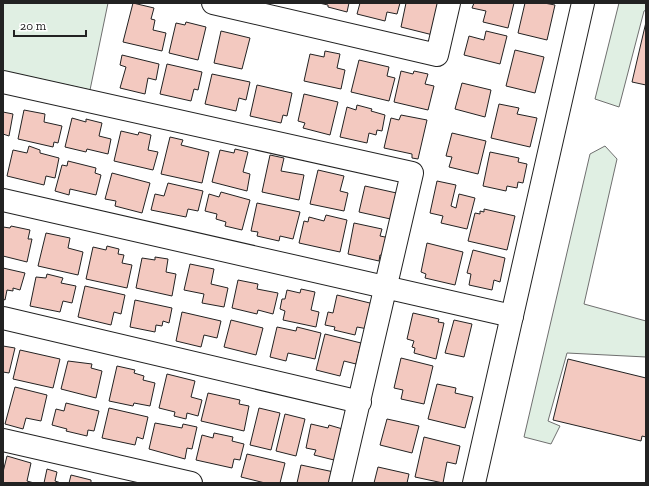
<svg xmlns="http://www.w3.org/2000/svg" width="649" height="486" font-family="'Zilla Slab',serif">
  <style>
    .green { fill: #e0efe3; stroke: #6f6f6f }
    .building { fill: #f3c9c0; stroke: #222 }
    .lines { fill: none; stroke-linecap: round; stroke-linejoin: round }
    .street-casing { stroke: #222; stroke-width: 24 }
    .secondary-casing { stroke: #222; stroke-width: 24 }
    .street { stroke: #fff; stroke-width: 22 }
    .secondary { stroke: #fff; stroke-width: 22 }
  </style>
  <rect width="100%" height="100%" fill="#fff"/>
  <!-- green -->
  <path class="green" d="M3,3H108L90,90L3,71Z
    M619,3H646V10L644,11L619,107L595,99Z
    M605,146L617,159L584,304L646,321V357L567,353L548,421L560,426L551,444L524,437L590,154Z"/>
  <!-- building -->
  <path class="building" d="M133,3L154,8L151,19L155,20L153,30L166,33L162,51L123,42Z
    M319,3H349L347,12L328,7V5Z
    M360,3H400L397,14L387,12L385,21L357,14Z
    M406,3H438L433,35L401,27Z
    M474,3H514L508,28L483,22L486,11L472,8Z
    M525,3H544L555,5L547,40L518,33Z
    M186,22L206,27L198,60L169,53L176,23L185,25Z
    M646,22V85L632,82Z
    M221,31L250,38L242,69L214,63Z
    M486,31L507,36L500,64L464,55L469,36L484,40Z
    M515,50L544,57L535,93L506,86Z
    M325,51L340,54L337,68L345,70L341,89L304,81L310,54L324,57Z
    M122,55L159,64L156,80L148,78L145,94L120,88L126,67L120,65Z
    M359,60L389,67L387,76L395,78L389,101L351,92Z
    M167,64L202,72L198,90L194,89L191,101L160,94Z
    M401,71L413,74L414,71L428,74L425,84L434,86L428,110L394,102Z
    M212,74L250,82L246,100L239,98L236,111L205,104Z
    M462,83L491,90L485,117L455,109Z
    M257,85L292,93L287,116L283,115L281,123L250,116Z
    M304,94L338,102L330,135L303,128L305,123L298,121Z
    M499,104L519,108L517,114L537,118L530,147L491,138Z
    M357,105L372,109L371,111L385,115L382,131L377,130L376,135L369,133L367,143L340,137L347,107L356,110Z
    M24,110L45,114L44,122L62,126L58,143L54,142L53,147L18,139Z
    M3,112L13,114L9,136L3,134Z
    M401,115L427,120L418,159L412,158V154L384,148L391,118L399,120Z
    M72,118L86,122V119L102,123L99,136L111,139L108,154L87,149L86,152L65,147Z
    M121,131L138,135L139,132L151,135L148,150L158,152L153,170L114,161Z
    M452,133L486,141L478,174L449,167L452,157L446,156Z
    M170,137L183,140L181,145L209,152L202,183L161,174Z
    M29,146L40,150V153L59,158L55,178L46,176L44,185L7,176L13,150L27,153Z
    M235,149L248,152L243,172L250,174L247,191L212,182L220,150L234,153Z
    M490,152L519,158L518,162L527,164L523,183L518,182L517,188L507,186L506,191L483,186Z
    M270,155L284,158L281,171L304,175L299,200L262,192Z
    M68,161L96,168L95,173L101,175L96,195L70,189L69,195L55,191L62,165L67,166Z
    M318,170L344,176L340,191L348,193L344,211L310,204Z
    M112,173L150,183L142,213L115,206L116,201L105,199Z
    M437,181L456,185L451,206L456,208L459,194L475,198L467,229L441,223L443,216L430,213Z
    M168,183L203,191L198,211L188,209L186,217L151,210L155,194L164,196Z
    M365,186L401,194L395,220L359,212Z
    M221,192L250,200L242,230L225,226L226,222L216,219L217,214L205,211L209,194L219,197Z
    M257,203L300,212L293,239L280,236L279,241L257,236L258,232L251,231Z
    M484,209L515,216L507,250L468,241L475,213L480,214V211L484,212Z
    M326,215L347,220L340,252L299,243L304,221L308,222L309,217L324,221Z
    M354,223L382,229L380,236L390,238L386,256L380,255L379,261L348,254Z
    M11,226L30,230L28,239H32L27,262L3,256V227L10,228Z
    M46,233L70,238L68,248L83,252L78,275L38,266Z
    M427,243L463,252L455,285L425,278L426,274L421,272Z
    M107,246L119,249L118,254L124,255L122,263L132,265L127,288L86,279L93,247L106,250Z
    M473,250L505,258L500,282L494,280L492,290L469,285L471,274L467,273Z
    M155,257L168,259L166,272L176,274L172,296L136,288L142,258L155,260Z
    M190,264L214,269L211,284L228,288L224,307L202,303L204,294L184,290Z
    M3,268L25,273L20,290L13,288V291L7,290L5,300L3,299Z
    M47,274L63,278L61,283L76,286L72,303L63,301L60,312L30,306L36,277L46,278Z
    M238,280L258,284L257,289L278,293L273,314L258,310L257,314L232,308Z
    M85,286L125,295L121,314L114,312L111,325L78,317Z
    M301,289L315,292L311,310L319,312L316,327L283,320L285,311L280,309L282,299H285L287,290L300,293Z
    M337,295L374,304L368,329L357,327L355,335L334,330L335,327L325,325L328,312L333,313Z
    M135,300L172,308L169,323L163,321L162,326L156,325L155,332L130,327Z
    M182,312L221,321L217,338L204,335L201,347L176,341Z
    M413,313L439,319L438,322L444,323L436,359L414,353L415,348L412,347L414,341L407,339Z
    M231,320L263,328L256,355L224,347Z
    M454,320L472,324L464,357L445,353Z
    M277,327L296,331L297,327L321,333L315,359L288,353L286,361L270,357Z
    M325,334L361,343L356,364L344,361L340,376L316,370Z
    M3,346L15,348L9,373L3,372Z
    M20,350L60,359L53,388L13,379Z
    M401,358L433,366L424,404L401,399L403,390L394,388Z
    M568,359L646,378V437L642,436L641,441L553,420Z
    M68,361L92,364L91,368L102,371L96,398L61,389Z
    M117,366L135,370L134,373L144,376L143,380L155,383L150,406L134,403L133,406L109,401Z
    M167,374L195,381L191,397L202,400L198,416L187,413L186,419L174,416L175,412L159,408Z
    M437,384L456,388L455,393L473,397L465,428L428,419Z
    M15,387L47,395L41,421L26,418L23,429L5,424Z
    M208,393L240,400L239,404L249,406L244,431L201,421Z
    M66,403L99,411L94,431L88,430L87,436L66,431L67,429L52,425L56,409L64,411Z
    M109,408L148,417L143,439L137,437L135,445L102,438Z
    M259,408L280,413L271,450L250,445Z
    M285,414L305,419L296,456L276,451Z
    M387,419L419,426L412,453L380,445Z
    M155,423L182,428L183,424L197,427L192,449L187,448L185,459L149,449Z
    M311,424L328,428L329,425L346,430L338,461L314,455L316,450L306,448Z
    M214,433L233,437L232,441L244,444L240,460L234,459L232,468L196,460L202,435L213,438Z
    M424,437L460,446L456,464L447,462L443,483L415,477Z
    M247,454L285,463L280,483H265L241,477Z
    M7,456L31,463L27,481L34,483H3V472Z
    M301,465L334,472L331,483H297Z
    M378,467L409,474L407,483H374Z
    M47,469L57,472L55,481L61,483H44Z
    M71,475L91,480V483H69Z"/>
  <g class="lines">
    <!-- street casing -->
    <g class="street-casing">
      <path id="street" d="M213,3L437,55L449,3
        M3,82L412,173L340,483
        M3,200L512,316
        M3,318L360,402
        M3,440L191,483"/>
    </g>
    <!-- secondary casing -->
    <g class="secondary-casing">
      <path id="secondary" d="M474,483L583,3"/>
    </g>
    <!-- street -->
    <use href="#street" class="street"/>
    <!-- secondary -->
    <use href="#secondary" class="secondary"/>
  </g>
  <!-- border -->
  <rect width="649" height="486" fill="none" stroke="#222222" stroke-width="8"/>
  <!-- scale -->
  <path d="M14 30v6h72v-6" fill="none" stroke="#222222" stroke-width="2"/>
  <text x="20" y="30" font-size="12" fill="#222222" stroke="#ffffff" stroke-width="3" paint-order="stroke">20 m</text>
</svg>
